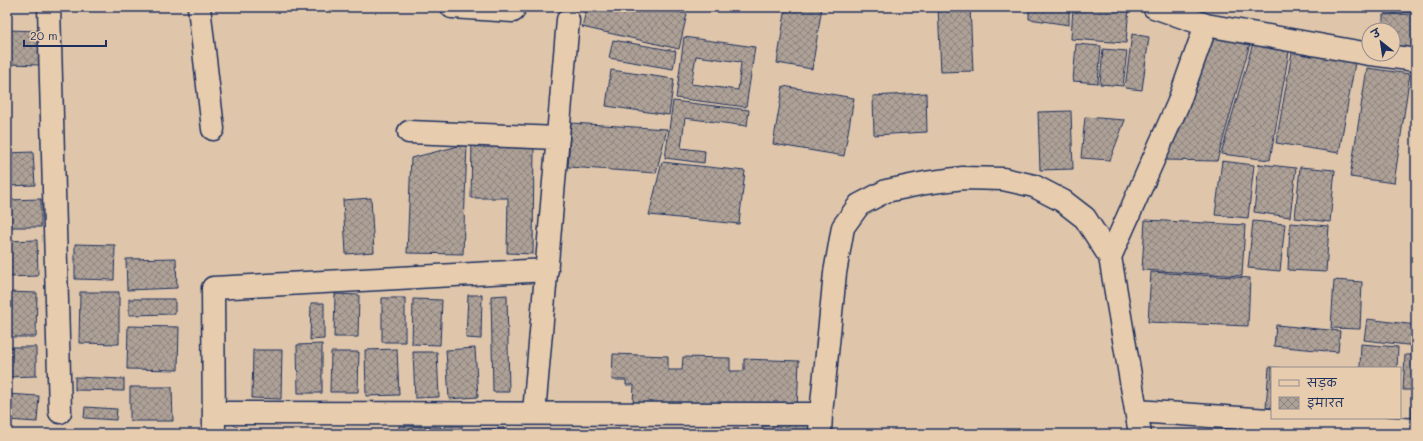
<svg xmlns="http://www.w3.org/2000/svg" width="1423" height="441" font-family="Mali,'Playpen Sans Deva',sans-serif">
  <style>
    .building { fill: url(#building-cross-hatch); stroke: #1b2f5e; fill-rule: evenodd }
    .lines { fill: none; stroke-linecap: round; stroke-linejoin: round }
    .street-casing { stroke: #1b2f5e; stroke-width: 25 }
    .street { stroke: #e7ccae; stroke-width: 22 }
  </style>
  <defs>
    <pattern id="building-cross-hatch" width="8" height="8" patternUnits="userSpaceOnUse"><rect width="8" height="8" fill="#aea197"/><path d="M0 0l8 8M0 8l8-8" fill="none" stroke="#8d847e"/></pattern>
  </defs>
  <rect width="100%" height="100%" fill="#dfc6ab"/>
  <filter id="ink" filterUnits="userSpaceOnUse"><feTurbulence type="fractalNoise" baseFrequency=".025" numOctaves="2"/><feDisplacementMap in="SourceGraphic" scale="8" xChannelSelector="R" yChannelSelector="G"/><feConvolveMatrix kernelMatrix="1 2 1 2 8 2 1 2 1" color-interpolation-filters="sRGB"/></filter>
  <g filter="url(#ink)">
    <!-- building -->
    <path class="building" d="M587,7H657L687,14L679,49L582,27Z
      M786,7H822L812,69L777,63Z
      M938,7H970L973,71L941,72Z
      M1029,7H1069V25L1029,19Z
      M1073,7H1129L1126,43L1071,39Z
      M1385,7H1416V12L1386,14Z
      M1416,14V55L1395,56L1393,30H1383V15Z
      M7,30L41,31L39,65L7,64Z
      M1132,34L1149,37L1142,90L1125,88Z
      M1255,36L1290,46L1270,160L1221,154Z
      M684,37L755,47L746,107L676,98ZM696,56L741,62L738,90L691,84Z
      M1208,38L1251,40L1217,161L1164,160Z
      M613,40L676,51L673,69L609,58Z
      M1076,44L1101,46L1098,83L1073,81Z
      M1293,47L1356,57L1339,153L1276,143Z
      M1103,49L1127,51L1123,86L1100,84Z
      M1367,68L1410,74L1394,183L1350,177Z
      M611,70L674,79L669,115L606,106Z
      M783,86L854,98L844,156L773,144Z
      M926,93L927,132L874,135L873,96Z
      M673,101L749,110L747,126L685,118L681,148L705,151L704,163L665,158Z
      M1071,111L1073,169L1040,170L1038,112Z
      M1085,117L1125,120L1110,160L1081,158Z
      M571,123L667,129L656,173L568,167Z
      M472,140L534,141L533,254L507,253L508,198H471Z
      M467,144L463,254L407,253L411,158Z
      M33,152L35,185L7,186V153Z
      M1222,161L1254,165L1248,218L1215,215Z
      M662,162L745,171L739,224L649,215Z
      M1259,164L1296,168L1290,217L1254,212Z
      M1300,167L1335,170L1330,222L1295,218Z
      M371,198L374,252L346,254L343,200Z
      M41,199V227H7V200Z
      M1145,220L1245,225L1242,276L1142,270Z
      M1253,221L1285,224L1280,271L1248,268Z
      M1290,223L1329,226L1326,272L1288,270Z
      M37,240L38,276L7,277V241Z
      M75,244L115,245L114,280L75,279Z
      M176,258L177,288L127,290L126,259Z
      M1151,272L1250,278L1248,326L1148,322Z
      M1334,280L1362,282L1360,329L1331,328Z
      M7,292L37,293L36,337H7Z
      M80,292H119V344L79,343Z
      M335,294L359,295L358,337H334Z
      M468,295H482L481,339L466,338Z
      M507,295L509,392H493L491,296Z
      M382,298H405V342H382Z
      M129,299H175V314L129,315Z
      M413,299L442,300L440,345L412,344Z
      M311,303H324V339L310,340Z
      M1367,319L1416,325V346L1364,340Z
      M1276,325L1340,331L1338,352L1274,346Z
      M128,326L179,327L178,370L127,369Z
      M322,344V393H298L297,345Z
      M1361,344L1398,347L1397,368H1360Z
      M7,347H36V376L7,377Z
      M475,348L478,397L449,399L446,350Z
      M397,349L399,395L366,396L365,350Z
      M253,350H282L281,399L252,398Z
      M331,352H359L358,392H330Z
      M413,352H437L439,397L415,398Z
      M613,354L668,356V370H682L683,357L730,358V371H744V359L799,361L797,410L633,403L634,385H626V380H612Z
      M1405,355H1416V390H1403Z
      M1269,367L1280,368H1272V408H1266Z
      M75,377L124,379V391L75,390Z
      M130,387H172L173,421H130Z
      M7,394L39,396L37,422L7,420Z
      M1412,394H1416V427H1411Z
      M85,407L117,409L116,420L84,418Z
      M809,425V434H762V426Z
      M399,426L441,427V434H399Z
      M445,426H462V434H445Z
      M504,428V434H473V429Z
      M647,430L648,434H618Z
      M1176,431L1309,434H1176Z
      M541,432H563V434H541Z"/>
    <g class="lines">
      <!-- street casing -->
      <g class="street-casing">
        <path id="street" d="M49,7L60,412
          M199,7L213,129
          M452,7L513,11
          M1154,7L1206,25L1369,54
          M1371,54L1416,60
          M409,132L558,138
          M1110,257L1178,104L1206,25
          M1136,411L1416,430
          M214,413L821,414
          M534,413L568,20
          M214,434L213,288L547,270
          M820,434L821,414L835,273L843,227L859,205L886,191L925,183L963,178L1003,179L1034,186L1063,201L1085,218L1110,257L1140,434"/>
      </g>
      <!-- street -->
      <use href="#street" class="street"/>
    </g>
  </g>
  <!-- margin -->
  <rect width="1423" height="441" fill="none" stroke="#e7ccae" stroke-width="24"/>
  <rect x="12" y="12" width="1399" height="417" fill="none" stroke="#1b2f5e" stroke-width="1.5" filter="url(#ink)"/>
  <!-- legend -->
  <rect x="1271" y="367" width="130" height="52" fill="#e7ccae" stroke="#958d8e"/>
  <rect x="1279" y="380" width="20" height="6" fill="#e7ccae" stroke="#958d8e"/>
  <text x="1307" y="387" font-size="12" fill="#1b2f5e">सड़क</text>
  <rect x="1279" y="397" width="20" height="12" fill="url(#building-cross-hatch)" stroke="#958d8e"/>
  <text x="1307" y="407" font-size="12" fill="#1b2f5e">इमारत</text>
  <!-- north arrow -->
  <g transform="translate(1381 42) rotate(330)"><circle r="19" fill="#e7ccae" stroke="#958d8e"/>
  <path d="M0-3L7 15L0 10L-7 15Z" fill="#1b2f5e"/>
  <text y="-6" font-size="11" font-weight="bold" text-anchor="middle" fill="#1b2f5e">उ</text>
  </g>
  <!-- scale -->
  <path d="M24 40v6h82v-6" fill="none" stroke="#1b2f5e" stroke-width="2"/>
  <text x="30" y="40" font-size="12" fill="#1b2f5e" stroke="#e7ccae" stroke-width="3" paint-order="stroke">20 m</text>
</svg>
